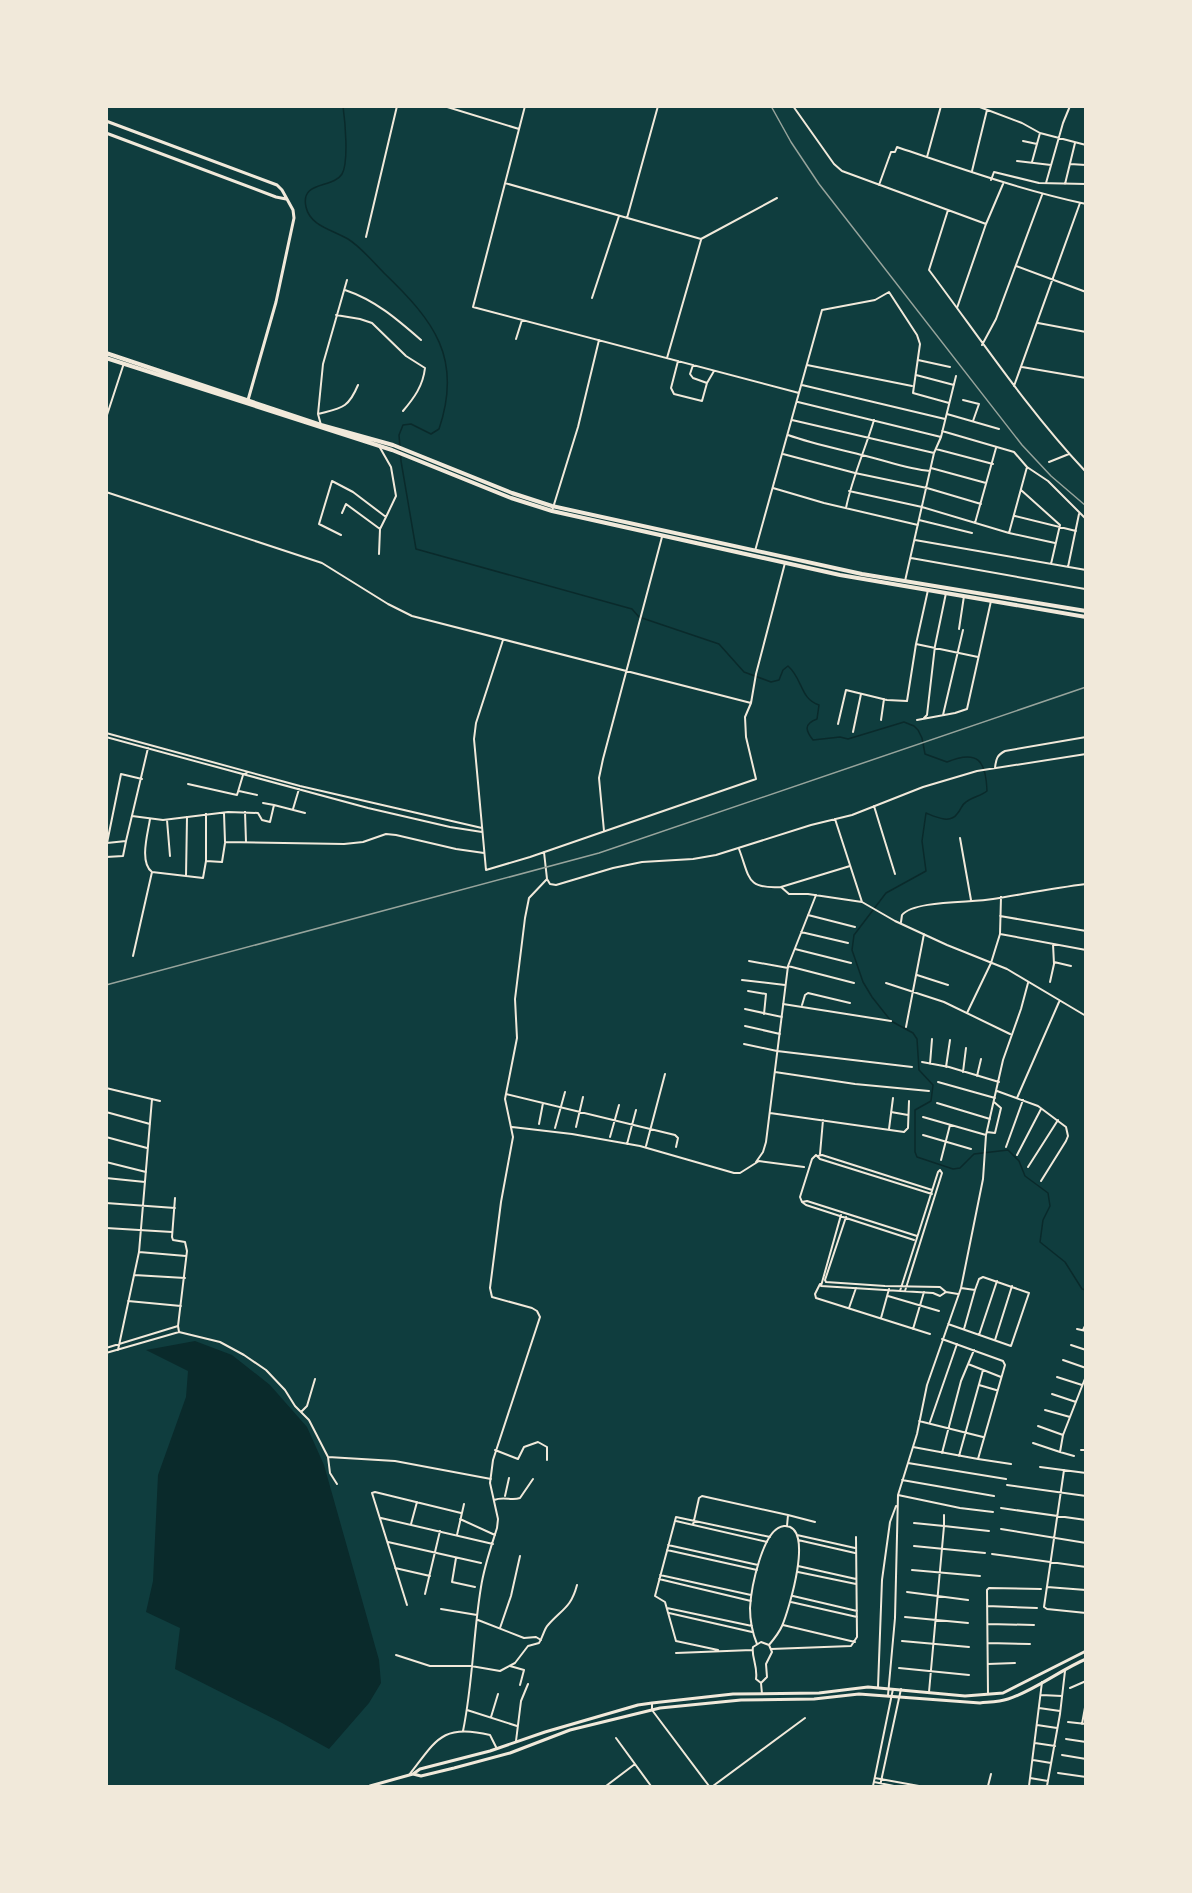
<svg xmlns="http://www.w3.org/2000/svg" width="1192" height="1893" font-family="'DejaVu Sans',sans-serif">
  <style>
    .water { fill: #0a2a2b }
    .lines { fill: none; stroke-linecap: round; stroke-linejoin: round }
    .stream { stroke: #0a2a2b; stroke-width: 1.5 }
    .minor { stroke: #f1e9da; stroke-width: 2 }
    .tertiary { stroke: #f1e9da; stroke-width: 3 }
    .secondary { stroke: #f1e9da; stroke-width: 3 }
    .primary { stroke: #f1e9da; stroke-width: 4 }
    .rail { stroke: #97a49c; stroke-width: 1.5 }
  </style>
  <rect width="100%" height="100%" fill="#0f3d3e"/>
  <!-- water -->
  <path class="water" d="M195,1341L232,1355L270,1385L307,1427L324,1465L379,1660L381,1683L369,1703L329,1749L282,1723L175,1669L180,1628L146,1612L153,1581L158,1475L186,1397L188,1371L146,1350Z"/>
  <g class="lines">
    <!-- stream -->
    <path class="stream" d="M343,106C345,121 349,162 342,174C333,189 300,180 306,207C310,226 333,230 348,239C361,247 373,262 384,273C434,321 463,358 439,429L431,434L411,424L403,425L399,435L401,461L416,549L632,609L639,617L719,644L744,672L771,682L779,680L783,670L788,666C803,679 800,699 819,705L817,719C803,724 806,731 813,740L840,737L848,739L904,722L914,726L918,730L922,738L925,754L947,762C978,749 986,761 987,791C981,796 972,797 966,802C961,805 961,810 957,814C950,824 936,817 926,813L922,841L926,871L886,893L854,935L852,950L863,982L872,997L891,1021L913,1033L917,1039L919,1070L933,1085L931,1101L915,1110V1152L917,1157L953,1169L960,1168L974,1154L1008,1150L1019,1161L1025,1176L1048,1193L1050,1206L1043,1220L1040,1242L1065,1262L1082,1289L1086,1290"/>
    <!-- minor -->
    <path class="minor" d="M444,106L519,129
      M525,106L473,307L799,393
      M793,106L834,164L842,171L986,224
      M977,106L1022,123L1040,133L1086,145
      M1023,141L1037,144
      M927,157L941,106
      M1017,161L1051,165
      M1032,162L1040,133
      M1070,164L1086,165
      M972,171L987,110
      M991,180L994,172L1039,183L1086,184
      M505,183L701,239L777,198
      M1046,183L1063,123L1070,106
      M1065,184L1075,143
      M879,185L891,152H895L897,147C959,168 1021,190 1086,204
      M948,210L929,270C980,338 1027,409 1086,472
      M627,218L658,106
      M366,237L397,106
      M1016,266L1086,292
      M345,290C375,300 397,319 421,340
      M592,298L619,216
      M957,308L986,224L1003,184
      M336,315L360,319L372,323L406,356L425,368C423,386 414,398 403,411
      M1038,323L1086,332
      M516,339L522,320
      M982,345L996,319L1042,195
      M667,358L701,240
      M918,360L950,367
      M678,361L671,388L674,394L702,401L707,383L714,371
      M693,365L690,374L693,378L707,383
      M807,365L912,386
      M1022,367L1086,378
      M916,375L954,385
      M802,385L945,419
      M1014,386L1080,203
      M963,400L979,404L973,421
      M798,402L941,437
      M318,414C341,408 348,409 358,385
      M947,414L999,429
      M106,418L124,363
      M792,420L934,453
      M321,425L318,414L323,364L347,280
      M942,431L1014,452L1027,467L1048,481L1086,519
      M788,435C813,444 839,449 866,456C887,461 908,469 930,471
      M936,449L993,464
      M783,454L855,473L927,488L981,504
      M1049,462L1069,454
      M931,468L986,483
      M773,488L824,503L918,525
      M1021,490L1060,525L1051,564
      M849,491L922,507L1009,533L1055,543
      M106,492L322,563L388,604L412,616L751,703
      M846,508C852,478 865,450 874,420
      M552,511L578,427L599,340
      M342,513L346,504L380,529
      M1015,516L1076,531
      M919,520L972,533
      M975,523L996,448
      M1009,533L1027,467
      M341,535L319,524L332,481L353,492L386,517L396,496L391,467L379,446
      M915,540L1086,570
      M755,551L822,310L875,300L889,292L917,335L920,344L913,393L949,403
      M379,554L380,529L386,517
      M911,558L1085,589
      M1068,567L1079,514
      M905,581L934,453L941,437L956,376
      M959,629L964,596
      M503,640L476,723L474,739L486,870L530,857L756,779L746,737L745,717L751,703L756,674L785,563
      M916,644L978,657
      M943,715L963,630
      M924,718L927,715L935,646L946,593
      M881,720L884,699
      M917,720L955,713L967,709L991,601
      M838,724L846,690L887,700L907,701L916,644L928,590
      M853,732L861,694
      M106,733L300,786L482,828
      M106,737L368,808L450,827L482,832
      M995,768C996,759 997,755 1005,751L1086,737
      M188,784L237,795L243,775L248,772
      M239,791L257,795
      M263,803L274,805
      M874,806L895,874
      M293,809L299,789
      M245,812L246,842
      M224,813L225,842L344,844L363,842L386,834L396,835L456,849L484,853
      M132,816L163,820L228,812L258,813L262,820L270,822L274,805L305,813
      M187,817L186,876L203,878L206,861L222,862L225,843
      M150,819C148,833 139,862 152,872
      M835,819L862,902L895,921L947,945L1007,969L1086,1016
      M167,820L170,856
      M604,831L599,778L603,759L662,537
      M960,838L971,900
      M126,841L148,748
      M107,843L121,774L142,779
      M739,849C750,878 746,889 781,887L789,894H808L862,902
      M544,852L547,879L550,884L556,885L613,868L642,862L693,859L716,855L811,825L852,815L923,787L977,771L1086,754
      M106,857L123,856L126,841L107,843
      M206,861V814
      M781,887L850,866
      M808,915L855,927
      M1000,916L1086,931
      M901,922L902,915C914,900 973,903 993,899C1024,894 1054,888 1086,884
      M801,932L848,943
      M1000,934L1086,950
      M795,949L851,963
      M133,956L152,872L186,876
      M749,961L788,968
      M1054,962L1071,966
      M788,966L854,983
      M917,975L948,985
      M742,980L785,985
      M1050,982L1054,964L1053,944
      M886,983L944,1002L1010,1034
      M748,991L766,994L764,1014
      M783,1004L891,1021
      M802,1005L805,995L808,993L850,1003
      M745,1009L782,1017
      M967,1013L991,963L1000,934L1001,897
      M745,1026L780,1034
      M906,1027L924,934
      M744,1044L777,1051L912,1067
      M922,1062L949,1067L999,1082
      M930,1064L932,1039
      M946,1067L950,1040
      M775,1072L855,1084L929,1091
      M963,1072L966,1048
      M977,1076L981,1059
      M938,1082L995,1098
      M106,1088L160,1101
      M997,1091L1038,1106L1066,1127L1068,1136L1066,1141L1041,1181
      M506,1094L675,1135L678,1138L676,1147
      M1017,1098L1059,1002
      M937,1103L990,1119
      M106,1112L150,1124
      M891,1112L908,1115
      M770,1113L904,1132L908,1128L909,1101
      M923,1117L986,1135
      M539,1124L543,1103
      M512,1127L572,1134L640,1146L734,1173H740L759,1161L804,1167
      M576,1127L583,1097
      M555,1128L565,1092
      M889,1129L893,1098
      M987,1132L995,1133L1001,1108L994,1102
      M923,1135L971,1149
      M106,1137L147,1148
      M610,1137L619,1105
      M627,1144L636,1110
      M646,1146L665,1074
      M1006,1147L1023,1100
      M820,1154L823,1120
      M1017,1155L1041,1109
      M941,1160L950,1125
      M106,1162L146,1172
      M756,1162L763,1152L766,1142L788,966L816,895
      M1028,1167L1058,1120
      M106,1178L145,1182
      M932,1194L820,1159L817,1156L822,1155L932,1190
      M175,1198L172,1237L173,1240L185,1242L187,1251L178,1326L179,1332L220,1342L244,1355L266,1370L285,1390L295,1406L309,1420L328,1457L395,1461L491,1479
      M802,1202L800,1197L812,1159L816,1155
      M106,1203L175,1208
      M841,1215L821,1286L933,1293L940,1296L946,1292
      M846,1217L825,1280L826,1282L885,1286L940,1287L946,1292L958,1294
      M106,1228L172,1232
      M914,1240L806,1205L802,1202L807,1201L917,1236
      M139,1252L186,1256
      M134,1275L185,1278
      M820,1284L815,1294L816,1298L930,1334
      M900,1291L938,1172L940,1170L942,1173L905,1291
      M888,1296L939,1311
      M128,1301L181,1306
      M849,1308L856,1288
      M881,1318L889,1289
      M948,1324L1011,1346L1029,1293L983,1277L979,1279L975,1290L961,1288
      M913,1329L924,1292
      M964,1329L975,1290
      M1077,1329L1086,1331
      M1083,1330L1086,1324
      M979,1335L997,1281
      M995,1340L1012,1286
      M1071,1345L1086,1350
      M106,1348L178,1326
      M118,1350L139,1252L152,1099
      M106,1353L179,1332
      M1063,1360L1086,1368
      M968,1364L1001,1377
      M1057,1377L1082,1385
      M979,1385L996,1390
      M1052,1394L1076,1402
      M1045,1410L1070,1417
      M302,1411L307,1406L315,1379
      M919,1421L983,1437
      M930,1422L957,1344
      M1038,1426L1063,1435
      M1033,1443L1060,1452L1063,1435L1086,1376
      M913,1447L978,1459L1005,1365L1003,1361L942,1339
      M495,1450L518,1459L524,1447L538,1442L547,1447V1460
      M1081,1450H1086
      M1060,1452L1074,1456
      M942,1453L961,1381L974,1350
      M959,1456L983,1370
      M328,1457L330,1473L337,1484
      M978,1459L1011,1464
      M908,1463L1006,1479
      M1040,1467L1086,1473
      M1064,1470L1044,1607L1047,1609L1086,1613
      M902,1480L994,1496
      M1007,1485L1086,1496
      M898,1495L960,1508L993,1512
      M505,1496L509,1478
      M494,1500C504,1496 511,1501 520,1498L533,1479
      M1001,1508L1086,1520
      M788,1515L815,1522
      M944,1515V1526L989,1531
      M381,1518L493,1544
      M460,1519L495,1535
      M676,1521L767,1542
      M914,1523L944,1526L929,1692
      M411,1524L417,1502
      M693,1525L699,1498L702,1496L788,1515L787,1526
      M1001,1529L1086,1543
      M457,1535L464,1504
      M797,1535L855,1548
      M798,1540L855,1553
      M388,1542L481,1563
      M668,1545L758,1565
      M914,1546L985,1553
      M667,1550L757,1570
      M992,1554L1086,1567
      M456,1558L452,1582L475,1587
      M798,1566L856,1579
      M395,1568L430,1576
      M912,1570L980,1576
      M798,1572L856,1584
      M660,1575L751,1595
      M659,1579L751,1601
      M1047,1587L1086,1590
      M907,1592L968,1600
      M425,1594L440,1531
      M793,1596L857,1611
      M791,1602L857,1617
      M407,1605L372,1493L375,1492L461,1513
      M987,1606L1037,1608
      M667,1608L752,1626
      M441,1609L477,1615
      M669,1613L752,1632
      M905,1617L968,1623
      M478,1620L524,1638L536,1637L541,1640
      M988,1624L1034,1625
      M783,1625L855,1642
      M500,1628L511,1596L520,1556
      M902,1641L969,1647
      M988,1643L1030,1644
      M757,1644C752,1632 750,1620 750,1608C751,1590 762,1528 784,1526C816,1524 788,1612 782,1626C779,1633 774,1639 769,1645
      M771,1649L851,1646L857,1637L856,1537
      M718,1650L676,1641L665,1602L655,1596L676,1517L770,1537
      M676,1653L752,1650
      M396,1655L430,1666H471L500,1671L515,1663L528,1646L539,1643C543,1637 544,1629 548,1625C562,1609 571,1608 577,1585
      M988,1664L1015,1663
      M510,1666L524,1670L520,1685
      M899,1668L969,1675
      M761,1683L756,1679C758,1666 751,1656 753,1647L761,1642L769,1645L772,1652L766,1664L767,1677L761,1683L762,1694
      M878,1687L882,1580L890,1522L896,1506
      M1070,1688L1086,1681
      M988,1694L987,1590L989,1588L1041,1589
      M888,1695L895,1618L898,1495L917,1434L927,1385L961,1288L983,1179L986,1135L1003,1060L1021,1009L1028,983
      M1041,1695L1062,1696
      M652,1703V1710L709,1786
      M1039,1708L1060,1711
      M467,1710L517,1726
      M491,1717L498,1694
      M1068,1722L1086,1724
      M1082,1724L1086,1702
      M1037,1725L1057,1728
      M463,1731C473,1683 473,1635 481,1587C484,1567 491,1547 497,1528L498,1519L490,1483L493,1460L540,1317L537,1311L532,1308L492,1297L490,1288L501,1202L513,1137L505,1099L517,1038L515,999L525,918L529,898L547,879
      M616,1738L651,1786
      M1066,1739L1086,1742
      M516,1741L521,1701L528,1684
      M1035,1743L1055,1746
      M1062,1755L1086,1759
      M1033,1760L1051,1763
      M1058,1773L1086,1777
      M409,1775C436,1741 441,1723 490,1735L497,1749
      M875,1778L919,1786
      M1030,1778L1048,1781
      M874,1782L894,1786
      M606,1786L635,1764
      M713,1786L805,1718
      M873,1786L893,1689
      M880,1786L901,1689
      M988,1786L991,1774
      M1029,1786L1042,1682
      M1047,1786L1060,1714L1065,1671"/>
    <!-- tertiary -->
    <path class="tertiary" d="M106,121L277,185L282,190L293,210L294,218L276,302L248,400
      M106,133L276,197L286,199"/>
    <!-- secondary -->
    <path class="secondary" d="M413,1774L421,1776L454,1768L510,1753L570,1730L660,1708L741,1700L814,1699L859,1694L980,1703C989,1702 999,1702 1008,1699C1034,1691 1060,1670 1086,1659
      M370,1786L413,1774L420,1769L490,1751L545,1732L638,1705L652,1703L733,1694L819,1693L868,1687L965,1696L1003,1693L1086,1651"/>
    <!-- primary -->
    <path class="primary" d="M106,353L321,425L393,445L512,493L552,506L862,574L1086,611
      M106,358L392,450L511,498L552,511L840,575L1086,617"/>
    <!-- rail -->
    <path class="rail" d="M771,106L791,142L819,184L1022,445L1051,476L1086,506
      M106,985L599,853L1086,687"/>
  </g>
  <!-- border -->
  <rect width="1192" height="1893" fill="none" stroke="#f1e9da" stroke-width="216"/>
</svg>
